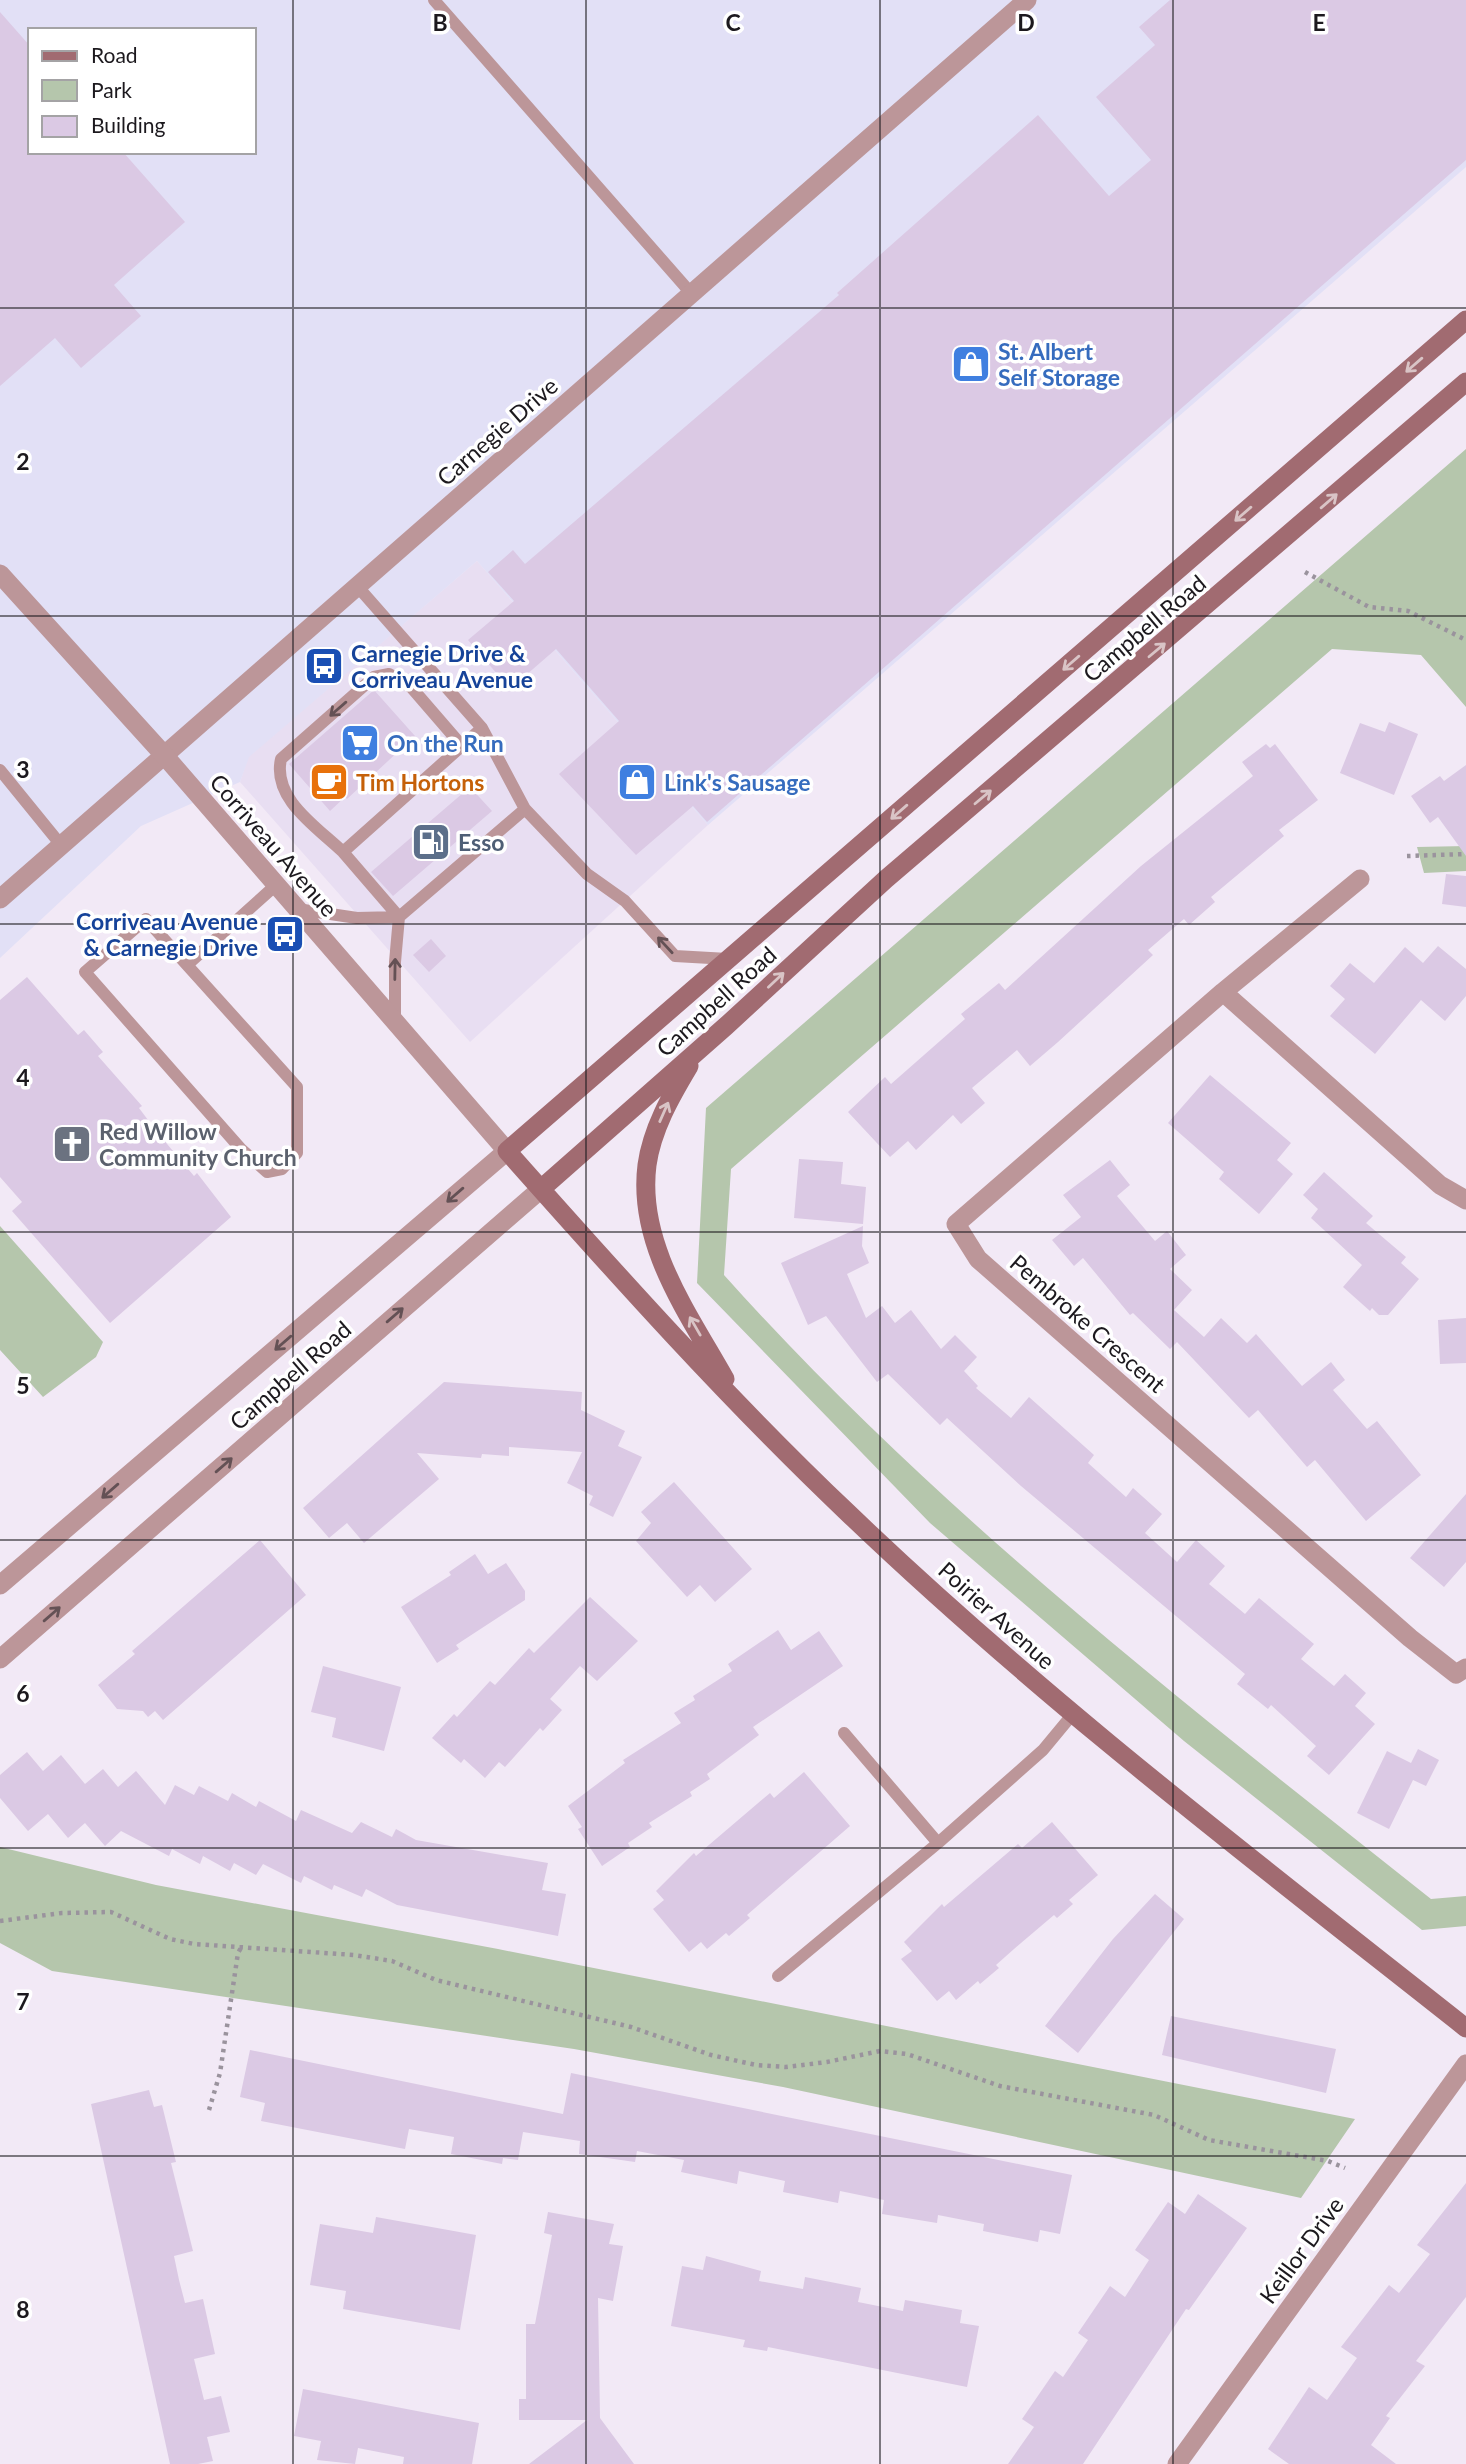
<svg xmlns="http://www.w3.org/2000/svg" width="1466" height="2464" font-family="Lato,sans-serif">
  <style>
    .commercial { fill: #e8def2 }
    .industrial { fill: #e2e0f6; fill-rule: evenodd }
    .green { fill: #b5c6ac }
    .building { fill: #dbc9e4 }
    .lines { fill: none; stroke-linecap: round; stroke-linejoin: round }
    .path { stroke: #9a939d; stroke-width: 4.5; stroke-dasharray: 3.5 5; stroke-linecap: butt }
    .service { stroke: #bc9699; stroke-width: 12 }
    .minor { stroke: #bc9699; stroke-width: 19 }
    .tertiary { stroke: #bc9699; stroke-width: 19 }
    .secondary { stroke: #a16b71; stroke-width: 19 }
    .oneway { stroke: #d9c4c6 }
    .oneway2 { stroke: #645155 }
    .grid { fill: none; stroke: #1c191e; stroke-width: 2; stroke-opacity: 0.55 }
    .labels { text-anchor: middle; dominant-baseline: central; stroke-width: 7; stroke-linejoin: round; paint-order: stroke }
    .shop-label { font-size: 23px; font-weight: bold; fill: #366cbe; stroke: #fff; text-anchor: start }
    .street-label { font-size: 23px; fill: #1c191e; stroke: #fff }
    .transit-label { font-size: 23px; font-weight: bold; fill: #164399; stroke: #fff; text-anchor: start }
    .food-label { font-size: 23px; font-weight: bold; fill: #c56008; stroke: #fff; text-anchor: start }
    .service-label { font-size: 23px; font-weight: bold; fill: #4e5e75; stroke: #fff; text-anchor: start }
    .worship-label { font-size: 23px; font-weight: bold; fill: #5b616d; stroke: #fff; text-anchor: start }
    .grid-label { font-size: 23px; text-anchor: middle; font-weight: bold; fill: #1c191e; stroke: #fff; stroke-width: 7; stroke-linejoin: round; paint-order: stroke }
  </style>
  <rect width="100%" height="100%" fill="#f2e9f6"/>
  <!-- commercial -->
  <path class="commercial" d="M477,561L708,825L470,1042L240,782L248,757Z"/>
  <!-- industrial -->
  <path class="industrial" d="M0,0H1466V167L708,825L477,561L249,757L240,782L141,826L0,958ZM30,30H254V152H30Z"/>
  <!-- green -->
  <path class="green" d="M1466,449V707L1421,655L1332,649L731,1169L724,1275C934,1510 1185,1704 1431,1899L1466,1896V1926L1422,1930L1184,1741L930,1523L697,1283L706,1108Z
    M1466,846V871L1424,873L1417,847Z
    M0,1226L103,1342L96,1357L43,1397L0,1350Z
    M0,1847L156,1885L498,1949L1355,2119L1301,2198L783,2087L574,2049L52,1971L0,1943Z"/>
  <!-- building -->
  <path class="building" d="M1170,0H1466V160L707,822L693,806L636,855L559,774L619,721L556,649L510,689L468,640L514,601L488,572L513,550L525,564L839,295L837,293L1038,115L1109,196L1151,160L1096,97L1155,45L1139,27Z
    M0,12L30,46V152H123L185,222L114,285L141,316L81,368L55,338L0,386Z
    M374,690L415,736L347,799L345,797L330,811L289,764Z
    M1389,722L1418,734L1394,795L1340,773L1360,723L1385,732Z
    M1266,744L1270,748L1275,744L1318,800L1279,830L1284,836L1211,897L1215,902L1189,925L1184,919L1148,950L1153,955L1058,1042L1030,1066L1017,1050L972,1088L985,1103L961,1124L953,1115L916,1150L908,1141L890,1157L848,1112L885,1077L891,1084L965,1019L961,1014L999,983L1005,990L1141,866L1253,776L1242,762Z
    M1466,765V856L1438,817L1430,823L1411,796L1440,776L1444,781Z
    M470,787L492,811L393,896L371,872Z
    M1446,874L1466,876V907L1442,904Z
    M431,939L446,956L429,972L413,955Z
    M1438,946L1466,969V996L1445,1021L1421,1000L1375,1054L1330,1016L1345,999L1330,986L1350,963L1374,983L1405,947L1423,963Z
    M27,977L78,1035L84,1030L103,1052L98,1056L142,1106L139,1108L157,1132L194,1176L197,1173L231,1217L110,1323L12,1211L22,1202L0,1177V1000Z
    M1210,1075L1291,1143L1277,1160L1293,1174L1259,1214L1219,1179L1224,1172L1168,1123Z
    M799,1159L843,1162L841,1184L866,1187L863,1224L794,1218Z
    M1110,1160L1130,1185L1117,1196L1155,1241L1167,1231L1186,1255L1170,1269L1192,1290L1174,1310L1204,1337L1221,1318L1247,1343L1256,1334L1302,1386L1331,1362L1345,1380L1333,1390L1367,1429L1377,1421L1421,1475L1366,1521L1315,1460L1307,1467L1258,1410L1249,1418L1177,1342L1170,1349L1133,1313L1130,1315L1083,1258L1074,1266L1052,1240L1081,1217L1063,1195Z
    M1324,1172L1373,1216L1366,1223L1406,1257L1401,1263L1419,1279L1388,1315H1379L1372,1308L1370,1311L1343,1287L1362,1265L1311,1218L1318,1209L1303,1195Z
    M863,1226L862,1246L869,1263L847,1274L866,1318L882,1306L895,1323L911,1310L941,1349L955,1335L977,1357L964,1371L978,1386L976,1388L1011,1418L1029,1397L1094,1455L1088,1463L1126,1497L1133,1488L1162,1514L1145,1533L1177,1562L1196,1540L1225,1566L1209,1584L1245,1614L1259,1598L1314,1644L1301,1659L1334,1686L1345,1674L1366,1693L1355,1706L1375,1724L1329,1775L1307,1756L1316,1746L1271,1705L1268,1709L1237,1684L1245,1674L1021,1486L947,1418L940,1425L888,1374L877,1382L826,1316L808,1325L781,1263Z
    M1466,1318V1363L1440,1364L1438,1320Z
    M444,1382L582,1392L581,1410L625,1431L618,1446L642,1457L613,1517L589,1505L593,1496L567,1483L582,1452L509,1447V1456L482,1454L481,1458L417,1453L439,1479L364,1543L347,1523L329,1538L303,1508Z
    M674,1482L752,1569L715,1602L700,1585L687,1597L636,1541L651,1523L641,1512Z
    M1466,1494V1562L1444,1587L1410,1558Z
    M260,1540L306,1595L163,1720L155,1711L148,1717L143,1711L117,1709L98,1685L135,1654L132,1651Z
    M475,1554L488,1574L506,1563L525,1591V1600L456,1645L459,1649L437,1663L401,1607L451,1575L449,1572Z
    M590,1597L638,1641L597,1681L580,1666L550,1699L562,1710L543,1731L540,1728L505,1767L499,1762L485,1778L464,1759L461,1763L432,1738L454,1714L457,1717L490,1681L495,1685L529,1648L534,1653Z
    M778,1630L791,1650L819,1631L843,1666L753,1727L759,1735L707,1774L710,1779L690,1792L692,1796L649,1823L652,1827L628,1843L630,1847L602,1866L578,1829L582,1827L568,1806L625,1763L623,1760L681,1723L674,1713L695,1700L693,1696L732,1671L728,1664Z
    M323,1666L401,1687L384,1751L332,1737L336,1718L311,1712Z
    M1418,1749L1439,1760L1426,1786L1413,1780L1389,1829L1357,1813L1387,1751L1411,1763Z
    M27,1752L43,1771L61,1755L85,1784L103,1769L118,1787L136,1771L165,1805L175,1785L194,1795L199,1786L228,1801L232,1793L256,1807L259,1801L296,1821L301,1810L352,1833L361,1822L392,1837L396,1829L416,1840L548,1863L542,1890L566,1894L558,1936L397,1905L366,1889L362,1897L334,1885L332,1890L304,1876L301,1883L263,1864L256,1875L234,1863L230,1871L203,1856L200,1864L172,1849L169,1856L121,1831L105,1846L85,1823L68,1838L48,1814L28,1831L0,1798V1775Z
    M804,1772L850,1826L747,1915L750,1918L729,1936L726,1933L707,1949L701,1942L689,1952L653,1909L664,1900L656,1891L694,1853L696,1856L770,1793L774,1798Z
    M1052,1822L1098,1875L1069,1900L1073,1904L1057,1918L1054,1915L1014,1949L996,1965L999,1968L980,1984L978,1981L956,2000L949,1991L937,2001L901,1959L912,1951L904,1942L942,1904L944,1907L1018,1844L1022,1848Z
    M1155,1894L1184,1919L1078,2053L1045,2026L1113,1939Z
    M1171,2016L1336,2049L1326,2093L1162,2055Z
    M250,2050L563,2114L571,2073L1072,2175L1060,2234L1040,2230L1038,2242L983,2231L984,2224L938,2215L937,2223L882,2214L884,2200L840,2191L838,2203L783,2192L785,2181L739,2171L737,2184L681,2172L684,2160L637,2151L635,2162L579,2154L580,2141L523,2132L518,2160L503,2158L502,2164L451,2154L454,2137L409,2129L405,2149L261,2121L265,2103L240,2097Z
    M149,2090L154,2107L162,2105L176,2162L171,2163L193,2251L174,2256L179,2280L185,2303L203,2299L215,2354L194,2359L204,2400L221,2396L230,2432L207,2437L213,2461L198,2464H170L91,2104Z
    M1466,2183V2297L1416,2361L1425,2366L1386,2416L1390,2418L1371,2445L1396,2464H1289L1268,2449L1309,2387L1327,2400L1357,2358L1341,2347L1389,2285L1399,2293L1430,2254L1417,2245Z
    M1198,2194L1247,2228L1189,2310L1186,2309L1083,2464H1008L1034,2427L1022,2419L1055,2371L1063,2377L1088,2340L1078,2333L1110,2286L1125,2297L1149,2260L1135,2250L1168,2202L1185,2214Z
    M548,2212L614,2224L609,2244L623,2246L613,2301L598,2298L600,2418L634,2464H529L587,2420H519V2399H526V2324H535L552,2235L544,2233Z
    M376,2217L476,2235L460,2330L343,2309L346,2291L310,2285L320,2224L373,2233Z
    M706,2256L761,2271L759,2281L803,2289L805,2277L861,2288L858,2302L903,2311L905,2300L962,2310L960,2323L979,2326L967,2387L768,2347L767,2351L743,2347L745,2340L671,2326L682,2266L703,2270Z
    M303,2389L479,2423L472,2464H403L404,2457L358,2448L355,2464L317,2460L321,2441L294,2436Z"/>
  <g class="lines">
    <!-- path -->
    <path class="path" d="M1305,572L1369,607L1408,611L1466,640
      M1407,856L1466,854
      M0,1921L62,1913L111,1912L170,1939L194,1944L354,1955L392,1961L436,1980L631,2027L711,2055L756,2065L786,2067L827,2062L880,2051L907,2054L1000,2086L1154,2115L1209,2140L1328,2161L1345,2168
      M209,2110L220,2073L238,1953L242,1946"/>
    <!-- service -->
    <path class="service" d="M434,0L690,292
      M358,587L482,728L525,809L587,874L625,901L675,956L728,959
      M0,770L61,845
      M343,852C317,827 272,799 281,759L374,677L389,674L411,687L462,746
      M297,909L357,918L399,917L525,809
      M187,965L146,919L85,972L241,1149L267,1172L282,1169L297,1153V1087L187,965L276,885
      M395,1020V962L399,917L343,852L482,728
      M844,1733L938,1843
      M778,1976L938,1843L1043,1750L1072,1715"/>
    <!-- minor -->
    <path class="minor" d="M1360,879L1223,992L956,1224L978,1259L1410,1638L1456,1674L1466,1668
      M0,899L1027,0
      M1223,992L1440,1185L1466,1200"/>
    <!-- tertiary -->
    <path class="tertiary" d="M0,574L164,755L507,1151L0,1585
      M0,1659L541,1189
      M1177,2464L1466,2064"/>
    <!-- secondary -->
    <path class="secondary" d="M1466,320L507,1151C617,1275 728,1399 848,1513C1042,1699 1256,1862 1466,2028
      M689,1066C671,1096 652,1129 647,1165C637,1244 688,1313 725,1379
      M541,1189L726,1026L886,879L1466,382"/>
  </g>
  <!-- one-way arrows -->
  <defs><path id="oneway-shaft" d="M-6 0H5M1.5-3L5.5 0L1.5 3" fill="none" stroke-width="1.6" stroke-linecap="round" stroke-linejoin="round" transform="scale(1.75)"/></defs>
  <g class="oneway">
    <use href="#oneway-shaft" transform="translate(1414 365) rotate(139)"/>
    <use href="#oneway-shaft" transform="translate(1329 501) rotate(-41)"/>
    <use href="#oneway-shaft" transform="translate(1243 514) rotate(139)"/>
    <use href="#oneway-shaft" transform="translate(1157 650) rotate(-40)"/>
    <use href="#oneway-shaft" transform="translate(1071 663) rotate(139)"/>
    <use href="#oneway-shaft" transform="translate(983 797) rotate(-40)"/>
    <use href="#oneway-shaft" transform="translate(899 812) rotate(139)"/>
    <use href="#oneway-shaft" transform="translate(776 980) rotate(-43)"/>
    <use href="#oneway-shaft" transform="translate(664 1112) rotate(-66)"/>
    <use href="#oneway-shaft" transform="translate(695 1326) rotate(-120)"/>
  </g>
  <g class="oneway2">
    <use href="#oneway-shaft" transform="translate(338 709) rotate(139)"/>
    <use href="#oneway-shaft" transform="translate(665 945) rotate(-133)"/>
    <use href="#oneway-shaft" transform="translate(395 969) rotate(-89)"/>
    <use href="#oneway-shaft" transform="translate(455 1195) rotate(139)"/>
    <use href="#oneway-shaft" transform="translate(395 1315) rotate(-41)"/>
    <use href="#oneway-shaft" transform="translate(283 1343) rotate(139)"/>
    <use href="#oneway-shaft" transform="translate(224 1465) rotate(-41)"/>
    <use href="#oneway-shaft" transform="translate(110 1491) rotate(139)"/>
    <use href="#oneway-shaft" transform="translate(52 1614) rotate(-41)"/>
  </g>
  <!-- grid -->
  <path class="grid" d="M293,0V2464M586,0V2464M880,0V2464M1173,0V2464M0,308H1466M0,616H1466M0,924H1466M0,1232H1466M0,1540H1466M0,1848H1466M0,2156H1466"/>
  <!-- icons -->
  <defs>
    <g id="shop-square" transform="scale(2.0125)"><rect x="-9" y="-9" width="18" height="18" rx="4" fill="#3f7fe0" stroke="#fff"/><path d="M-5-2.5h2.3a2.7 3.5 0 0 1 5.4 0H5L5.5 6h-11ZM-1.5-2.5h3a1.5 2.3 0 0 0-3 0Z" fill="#fff"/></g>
    <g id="bus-square" transform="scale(2.0125)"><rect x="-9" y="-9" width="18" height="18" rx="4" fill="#1a4fb4" stroke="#fff"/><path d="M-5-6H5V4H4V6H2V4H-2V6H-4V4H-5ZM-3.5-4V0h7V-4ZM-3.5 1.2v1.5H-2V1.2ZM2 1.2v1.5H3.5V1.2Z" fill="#fff"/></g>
    <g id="supermarket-square" transform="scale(2.0125)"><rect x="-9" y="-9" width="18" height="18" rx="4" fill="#3f7fe0" stroke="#fff"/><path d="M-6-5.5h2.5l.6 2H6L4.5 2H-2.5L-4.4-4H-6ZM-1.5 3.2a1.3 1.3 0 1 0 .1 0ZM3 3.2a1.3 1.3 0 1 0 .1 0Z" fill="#fff"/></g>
    <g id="cafe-square" transform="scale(2.0125)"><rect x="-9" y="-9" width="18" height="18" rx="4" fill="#e8710a" stroke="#fff"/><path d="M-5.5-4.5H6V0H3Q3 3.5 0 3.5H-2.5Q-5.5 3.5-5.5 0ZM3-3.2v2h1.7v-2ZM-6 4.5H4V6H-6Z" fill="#fff"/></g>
    <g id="fuel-square" transform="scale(2.0125)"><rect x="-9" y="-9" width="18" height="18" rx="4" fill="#5c6f8a" stroke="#fff"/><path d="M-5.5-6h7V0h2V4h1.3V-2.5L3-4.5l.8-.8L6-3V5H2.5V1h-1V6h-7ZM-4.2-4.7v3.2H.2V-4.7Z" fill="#fff"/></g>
    <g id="church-square" transform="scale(2.0125)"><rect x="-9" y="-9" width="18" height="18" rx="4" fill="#6b7280" stroke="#fff"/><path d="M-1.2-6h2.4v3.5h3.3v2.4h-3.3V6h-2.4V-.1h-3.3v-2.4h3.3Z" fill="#fff"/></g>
  </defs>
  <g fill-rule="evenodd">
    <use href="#shop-square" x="971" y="364"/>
    <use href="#bus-square" x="324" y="666"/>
    <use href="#supermarket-square" x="360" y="743"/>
    <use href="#cafe-square" x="329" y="782"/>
    <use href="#shop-square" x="637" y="782"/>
    <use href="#fuel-square" x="431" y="842"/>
    <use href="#bus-square" x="285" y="934"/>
    <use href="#church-square" x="72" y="1144"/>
  </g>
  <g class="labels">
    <!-- shop labels -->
    <g class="shop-label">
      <text x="998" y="351">St. Albert<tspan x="998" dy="26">Self Storage</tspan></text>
      <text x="387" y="743">On the Run</text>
      <text x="664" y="782">Link's Sausage</text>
    </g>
    <!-- street labels -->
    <g class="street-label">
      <text transform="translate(497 431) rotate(-41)">Carnegie Drive</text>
      <text transform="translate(1144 628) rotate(-40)">Campbell Road</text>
      <text transform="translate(274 845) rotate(49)">Corriveau Avenue</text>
      <text transform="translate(716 1001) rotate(-42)">Campbell Road</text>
      <text transform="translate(1088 1323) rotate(41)">Pembroke Crescent</text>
      <text transform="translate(290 1375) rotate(-41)">Campbell Road</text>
      <text transform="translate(997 1615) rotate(42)">Poirier Avenue</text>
      <text transform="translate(1301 2250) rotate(-54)">Keillor Drive</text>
    </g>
    <!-- transit labels -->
    <g class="transit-label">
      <text x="351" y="653">Carnegie Drive &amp;<tspan x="351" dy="26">Corriveau Avenue</tspan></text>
      <text x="258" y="921" text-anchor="end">Corriveau Avenue<tspan x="258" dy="26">&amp; Carnegie Drive</tspan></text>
    </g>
    <!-- food labels -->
    <g class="food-label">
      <text x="356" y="782">Tim Hortons</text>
    </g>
    <!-- service labels -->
    <g class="service-label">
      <text x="458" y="842">Esso</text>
    </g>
    <!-- worship labels -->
    <g class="worship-label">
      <text x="99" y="1131">Red Willow<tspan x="99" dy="26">Community Church</tspan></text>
    </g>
  </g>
  <g class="grid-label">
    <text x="440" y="31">B</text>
    <text x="733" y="31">C</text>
    <text x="1026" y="31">D</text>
    <text x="1319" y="31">E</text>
    <text x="23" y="470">2</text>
    <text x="23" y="778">3</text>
    <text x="23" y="1086">4</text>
    <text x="23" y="1394">5</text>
    <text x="23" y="1702">6</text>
    <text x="23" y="2010">7</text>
    <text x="23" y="2318">8</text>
  </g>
  <!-- legend -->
  <rect x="28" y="28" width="228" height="126" fill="#ffffff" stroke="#a4a3a5" stroke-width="2"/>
  <rect x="42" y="51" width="35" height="10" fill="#a16b71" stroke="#a4a3a5" stroke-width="2"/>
  <text x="91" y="63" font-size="21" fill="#1c191e">Road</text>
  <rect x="42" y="80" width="35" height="21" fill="#b5c6ac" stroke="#a4a3a5" stroke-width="2"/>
  <text x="91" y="98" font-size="21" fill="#1c191e">Park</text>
  <rect x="42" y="116" width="35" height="21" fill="#dbc9e4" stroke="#a4a3a5" stroke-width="2"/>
  <text x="91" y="133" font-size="21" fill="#1c191e">Building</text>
</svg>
